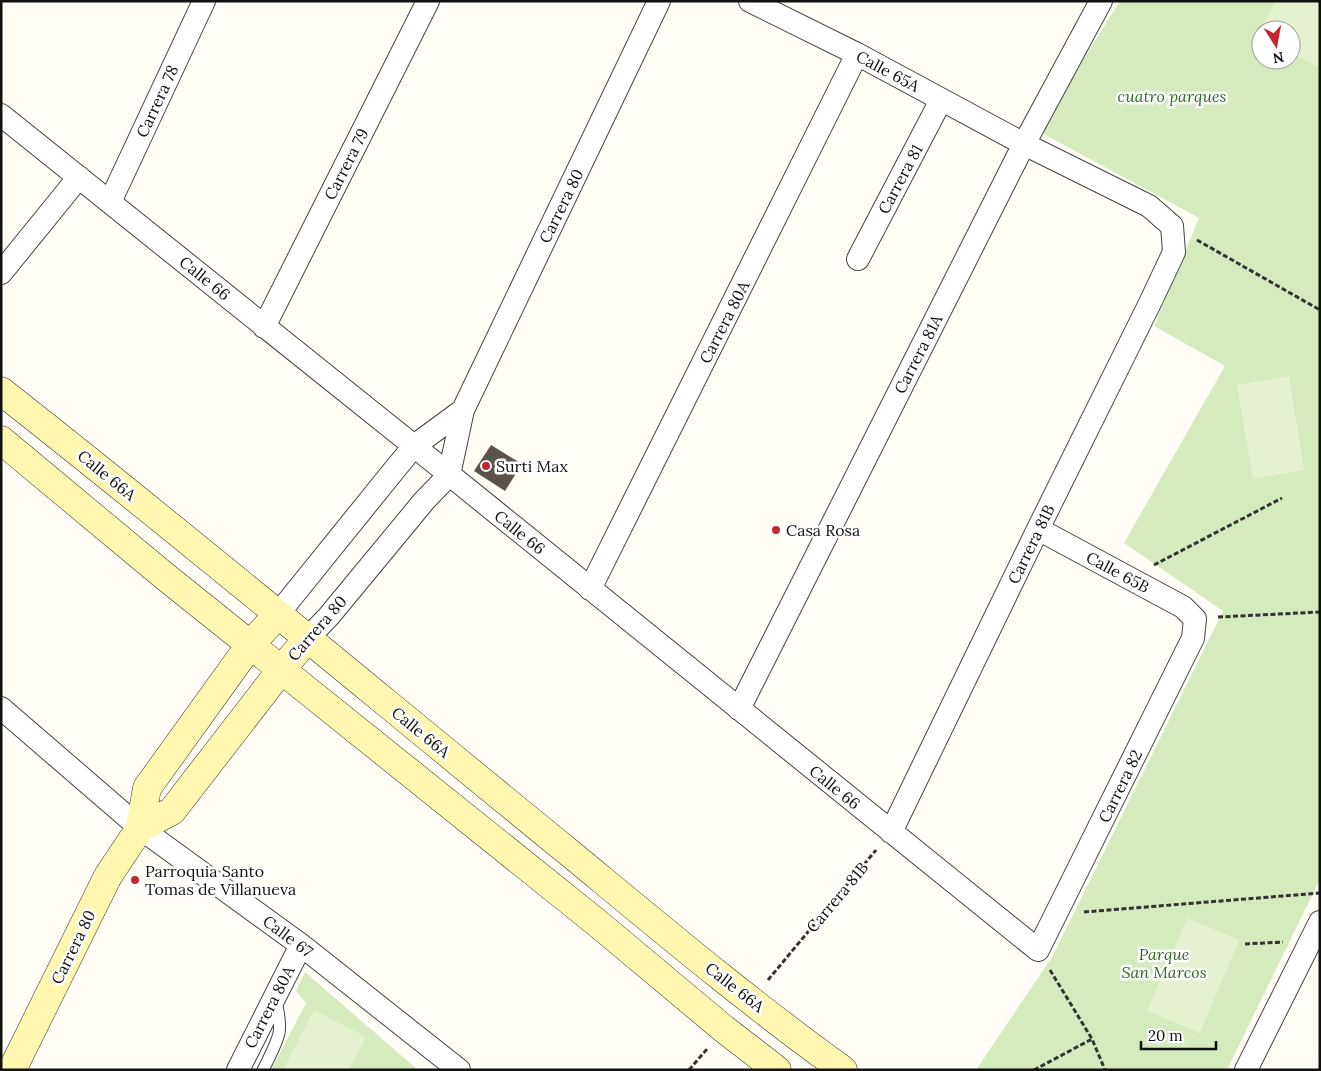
<svg xmlns="http://www.w3.org/2000/svg" width="1321" height="1071" font-family="Lora,serif">
  <style>
    .green { fill: #d5ebbd; fill-rule: evenodd }
    .pitch { fill: #e6f2cf }
    .building { fill: #5a524d }
    .lines { fill: none; stroke-linecap: round; stroke-linejoin: round }
    .lane-casing { stroke: #444; stroke-width: 13 }
    .street-casing { stroke: #444; stroke-width: 24 }
    .secondary-casing { stroke: #333; stroke-width: 29 }
    .path { stroke: #333; stroke-width: 3; stroke-dasharray: 5 2.5; stroke-linecap: butt }
    .lane { stroke: #fff; stroke-width: 11 }
    .street { stroke: #fff; stroke-width: 22 }
    .secondary { stroke: #fff6b0; stroke-width: 28 }
    .poi-dot { fill: #c4262e; stroke: #fff; stroke-width: 2 }
    .labels { text-anchor: middle; dominant-baseline: central; stroke-width: 5; stroke-linejoin: round; paint-order: stroke }
    .street-label { font-size: 16px; fill: #111; stroke: #fff }
    .park-label { font-size: 16px; font-style: italic; fill: #2f6b1f; stroke: #fff }
    .poi-label { font-size: 16px; fill: #111; stroke: #fff; text-anchor: start }
  </style>
  <rect width="100%" height="100%" fill="#fffdf5"/>
  <!-- green -->
  <path class="green" d="M1120,1H1320V879L1227,1070H976L1052,957L1223,611L1124,543L1225,366L1154,326L1199,218L1038,131ZM1261,30H1291V60H1261Z
    M305,972L418,1070H271L306,1003L296,991Z"/>
  <!-- pitch -->
  <path class="pitch" d="M1276,1H1315L1320,4V68L1291,52V30H1261V36L1258,34Z
    M1289,376L1304,470L1253,479L1237,385Z
    M1187,918L1239,940L1200,1033L1147,1011Z
    M314,1010L366,1037L349,1070H283Z"/>
  <!-- building -->
  <path class="building" d="M491,445L522,464L505,491L474,471Z"/>
  <g class="lines">
    <!-- lane casing -->
    <g class="lane-casing">
      <path id="lane" d="M263,1070C268,1060 277,1043 279,1033C281,1023 278,1010 276,1001"/>
    </g>
    <!-- street casing -->
    <g class="street-casing">
      <path id="street" d="M750,1L857,54L1024,144L1149,206L1172,226L1174,252L1150,303L1038,529L891,832
        M1,115L414,446L1038,950L1193,638L1195,619L1183,607L1038,529
        M110,202L204,1
        M858,259L941,100
        M1,273L79,177
        M264,327L428,1
        M590,589L857,54
        M278,614L391,474L414,446L463,410
        M307,639L329,616L424,501L449,475L463,410L659,1
        M1,708L140,828L301,945L459,1070
        M739,709L1024,144L1101,1
        M238,1070L301,945
        M1246,1070L1320,922"/>
    </g>
    <!-- secondary casing -->
    <g class="secondary-casing">
      <path id="secondary" d="M1,391C192,541 378,697 566,850C657,925 747,1001 843,1070
        M1,440L162,574L596,922L724,1029L777,1070
        M140,828L172,811L281,670L307,639
        M12,1070L108,876L140,828L147,788L250,645L278,614"/>
    </g>
    <!-- path -->
    <path class="path" d="M1197,240L1320,310
      M1154,565L1282,498
      M1218,617L1320,612
      M1084,912L1320,893
      M1245,944L1283,942
      M1050,970L1092,1039L1105,1070
      M768,980L876,850
      M689,1070L707,1049
      M1034,1070L1092,1039"/>
    <!-- lane -->
    <use href="#lane" class="lane"/>
    <!-- street -->
    <use href="#street" class="street"/>
    <!-- secondary -->
    <use href="#secondary" class="secondary"/>
  </g>
  <!-- markers -->
  <g class="poi-dot">
    <circle cx="486" cy="466" r="5"/>
    <circle cx="776" cy="530" r="5"/>
    <circle cx="135" cy="880" r="5"/>
  </g>
  <g class="labels">
    <!-- street labels -->
    <g class="street-label">
      <text transform="translate(888 71) rotate(28)">Calle 65A</text>
      <text transform="translate(157 101) rotate(-65)">Carrera 78</text>
      <text transform="translate(346 164) rotate(-63)">Carrera 79</text>
      <text transform="translate(900 179) rotate(-62)">Carrera 81</text>
      <text transform="translate(561 206) rotate(-64)">Carrera 80</text>
      <text transform="translate(205 278) rotate(39)">Calle 66</text>
      <text transform="translate(724 322) rotate(-63)">Carrera 80A</text>
      <text transform="translate(918 354) rotate(-63)">Carrera 81A</text>
      <text transform="translate(107 475) rotate(39)">Calle 66A</text>
      <text transform="translate(520 532) rotate(39)">Calle 66</text>
      <text transform="translate(1031 544) rotate(-64)">Carrera 81B</text>
      <text transform="translate(1118 572) rotate(28)">Calle 65B</text>
      <text transform="translate(317 628) rotate(-49)">Carrera 80</text>
      <text transform="translate(421 732) rotate(39)">Calle 66A</text>
      <text transform="translate(1120 786) rotate(-64)">Carrera 82</text>
      <text transform="translate(835 787) rotate(39)">Calle 66</text>
      <text transform="translate(837 897) rotate(-50)">Carrera 81B</text>
      <text transform="translate(288 936) rotate(37)">Calle 67</text>
      <text transform="translate(73 947) rotate(-64)">Carrera 80</text>
      <text transform="translate(735 987) rotate(38)">Calle 66A</text>
      <text transform="translate(269 1007) rotate(-63)">Carrera 80A</text>
    </g>
    <!-- park labels -->
    <g class="park-label">
      <text x="1172" y="96">cuatro parques</text>
      <text x="1164" y="954">Parque<tspan x="1164" dy="18">San Marcos</tspan></text>
    </g>
    <!-- poi labels -->
    <g class="poi-label">
      <text x="496" y="466">Surti Max</text>
      <text x="786" y="530">Casa Rosa</text>
      <text x="145" y="871">Parroquia Santo<tspan x="145" dy="18">Tomas de Villanueva</tspan></text>
    </g>
  </g>
  <!-- border -->
  <rect width="1321" height="1071" fill="none" stroke="#111111" stroke-width="5"/>
  <!-- north arrow -->
  <g transform="translate(1276 45) rotate(169)"><circle r="24" fill="#ffffff" stroke="#a0a0a0"/>
  <path d="M0-4L9 19L0 12L-9 19Z" fill="#c4262e"/>
  <text y="-8" font-size="14" font-weight="bold" text-anchor="middle" fill="#111111">N</text>
  </g>
  <!-- scale -->
  <path d="M1141 1041v8h75v-8" fill="none" stroke="#111111" stroke-width="2.5"/>
  <text x="1148" y="1041" font-size="15" fill="#111111" stroke="#ffffff" stroke-width="4" paint-order="stroke">20 m</text>
</svg>
